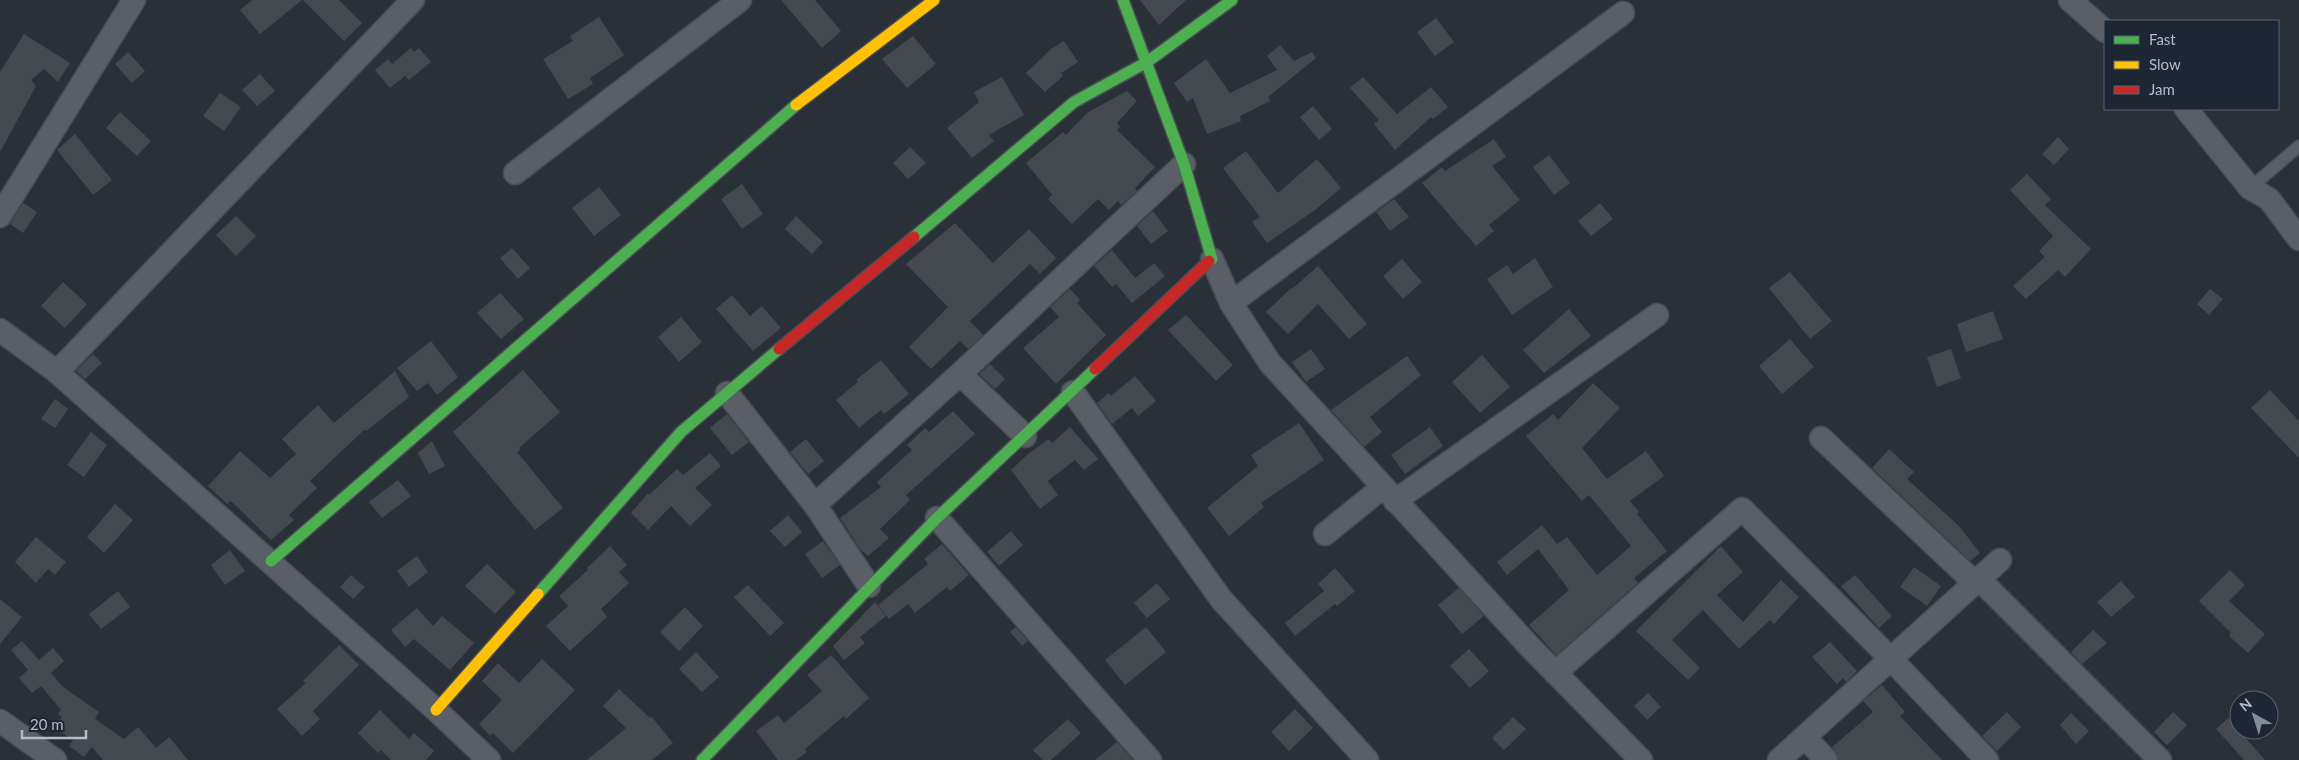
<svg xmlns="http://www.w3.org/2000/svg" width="2299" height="760" font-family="Lato,sans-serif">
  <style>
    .building { fill: #444950 }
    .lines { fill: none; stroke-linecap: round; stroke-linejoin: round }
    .lane-casing { stroke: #484c53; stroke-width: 14 }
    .street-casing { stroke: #484c53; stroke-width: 25 }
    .fast-casing { stroke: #484c53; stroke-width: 14 }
    .slow-casing { stroke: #484c53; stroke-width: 14 }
    .jam-casing { stroke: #484c53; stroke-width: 14 }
    .lane { stroke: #5a5e66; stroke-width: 11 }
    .street { stroke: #5a5e66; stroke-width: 22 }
    .fast { stroke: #4caf50; stroke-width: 11 }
    .slow { stroke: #ffc107; stroke-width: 11 }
    .jam { stroke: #c62828; stroke-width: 11 }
  </style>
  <rect width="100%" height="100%" fill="#2a3038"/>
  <!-- building -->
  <path class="building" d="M252,0H302L260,34L240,10Z
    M303,0H339L362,23L344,41Z
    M781,0H815L841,31L822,48Z
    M1140,0H1186L1159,25Z
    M599,17L624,55L590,78L593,84L568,99L543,59L573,41L570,36Z
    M1436,18L1454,42L1435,56L1417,32Z
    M24,34L70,63L58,82L44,69L31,80L36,86L0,152V72Z
    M913,36L936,64L907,88L882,59Z
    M1064,41L1078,62L1061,73L1063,76L1045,92L1026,73L1051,49Z
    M1280,45L1294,61L1312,52L1316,58L1268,97L1270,101L1240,116L1241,121L1207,134L1193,98L1187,102L1174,83L1206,59L1230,93L1277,70L1267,56Z
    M411,48L414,52L419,48L431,62L409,80L405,76L390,88L375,70L388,59L392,64Z
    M128,52L145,71L132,83L115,64Z
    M260,74L275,91L257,106L242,90Z
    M1002,77L1024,115L989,135L994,141L972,158L947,128L979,102L974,92Z
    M1363,77L1397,114L1431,87L1448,107L1433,119L1431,117L1395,150L1374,124L1379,120L1350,88Z
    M1127,91L1137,101L1117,123L1120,127L1117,130L1155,167L1135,188L1137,191L1121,205L1118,201L1109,210L1098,199L1072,224L1048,199L1052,195L1026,163L1063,132L1066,135L1088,112Z
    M220,93L241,107L224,131L203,116Z
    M1313,106L1332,129L1319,140L1300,117Z
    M120,112L151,141L137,156L106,128Z
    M75,134L112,180L93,195L57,150Z
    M2058,137L2069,149L2054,165L2042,154Z
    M1494,139L1506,157L1492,166L1520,200L1489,225L1494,231L1476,246L1422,183L1442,167L1445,171Z
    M910,147L926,163L908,179L893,163Z
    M1246,151L1278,193L1317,159L1341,188L1315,210L1267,243L1252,222L1260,217L1223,168Z
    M1549,155L1570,183L1554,195L1533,167Z
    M2027,174L2051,199L2045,205L2091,249L2065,277L2058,270L2026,299L2013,286L2045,257L2039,251L2053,236L2010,190Z
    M742,184L763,214L742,229L721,199Z
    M599,187L621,215L594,236L572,208Z
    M1394,199L1409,217L1390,231L1376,212Z
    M23,203L37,212L23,233L10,224Z
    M1600,203L1613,219L1591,236L1578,221Z
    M1153,211L1168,231L1151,244L1137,226Z
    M236,216L256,236L236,256L216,235Z
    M796,216L823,242L812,254L785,229Z
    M955,223L993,263L1029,229L1056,258L1040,274L1030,264L970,321L983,335L968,349L960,341L931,369L909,347L948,307L906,264Z
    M512,248L530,268L518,279L500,258Z
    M1112,250L1135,278L1154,263L1165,276L1132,303L1116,284L1112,287L1094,266Z
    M1535,258L1553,287L1512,315L1487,279L1507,265L1513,274Z
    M1402,259L1422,282L1403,299L1383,276Z
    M1318,266L1367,324L1349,339L1318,304L1288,334L1266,312L1291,288L1292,289Z
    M1790,272L1832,321L1810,339L1769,288Z
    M63,282L87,304L65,328L41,306Z
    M1070,289L1080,300L1077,303L1106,335L1056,384L1023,348L1059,317L1050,307Z
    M2210,289L2223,299L2209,315L2197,304Z
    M500,293L524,319L501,339L477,313Z
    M732,295L750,316L762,306L781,328L753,351L716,309Z
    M1569,309L1591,336L1544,373L1523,350Z
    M1993,311L2003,339L1966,352L1957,324Z
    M1186,315L1233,365L1216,381L1168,330Z
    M681,317L702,342L679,362L658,337Z
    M1790,339L1814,367L1782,394L1759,366Z
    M431,341L458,377L437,395L428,383L417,391L397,368Z
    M1311,349L1325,369L1306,382L1292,362Z
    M1951,349L1961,378L1937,387L1927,357Z
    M93,354L102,363L85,379L76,371Z
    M1482,355L1510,387L1480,413L1452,382Z
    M1407,356L1421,375L1370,417L1382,432L1364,447L1331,410Z
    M881,360L909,394L884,414L881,410L859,428L836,400L858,382L856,380Z
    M990,364L1005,379L995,389L979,374Z
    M523,370L560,412L519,448L521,450L517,452L563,508L535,530L453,432Z
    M395,371L409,397L366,431L364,430L310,481L317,488L289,515L294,520L271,540L231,501L227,504L208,486L240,451L270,478L296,454L282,439L318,405L334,423Z
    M1135,376L1156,401L1138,416L1132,408L1112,424L1097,403L1109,393L1111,396Z
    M1593,383L1620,408L1582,448L1607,479L1646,451L1664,476L1630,501L1639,512L1637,514L1667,551L1634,578L1638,583L1556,655L1529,625L1569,590L1538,549L1507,575L1497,562L1542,525L1557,544L1567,537L1597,575L1631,546L1589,495L1582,501L1526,436L1553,414L1558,420Z
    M2270,390L2299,421V458L2251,408Z
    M55,399L68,409L55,428L41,419Z
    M953,411L975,434L906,495L910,500L880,529L889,538L868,556L860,549L840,518L881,487L877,482L912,450L907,445L925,428L929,432Z
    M727,414L749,442L732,455L710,428Z
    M1299,423L1324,460L1261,503L1264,507L1229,536L1207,508L1258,466L1251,455Z
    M1070,427L1098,459L1084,470L1075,460L1048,481L1058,495L1040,509L1011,470L1028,454L1049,439L1052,443Z
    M1430,427L1443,446L1405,474L1391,455Z
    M91,432L107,445L84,477L67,465Z
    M806,439L824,461L808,474L790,452Z
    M432,441L445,466L429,474L418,453Z
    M1889,449L1914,472L1907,479L1959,526L1980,553L1970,561L1872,468Z
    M710,453L721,466L695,488L712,505L690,526L671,506L648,530L631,513L648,493L649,495L677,469L683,475Z
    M398,480L411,496L382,518L369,502Z
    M115,504L133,520L104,553L87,537Z
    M788,515L802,532L785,547L770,531Z
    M1011,531L1023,545L999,566L987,552Z
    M36,537L66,562L55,575L48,569L36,583L15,562Z
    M823,541L840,565L822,578L805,554Z
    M942,544L969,575L950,591L947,587L915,613L908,604L889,619L878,605L928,564L924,559Z
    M610,546L627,565L619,572L629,583L601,609L607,617L570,651L546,626L568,606L559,596L588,570L587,568Z
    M1721,546L1743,572L1717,595L1743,622L1781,580L1799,597L1774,624L1770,620L1739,649L1703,610L1672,640L1700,668L1688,680L1636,631Z
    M230,550L245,571L225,585L211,565Z
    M417,556L428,572L409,587L397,571Z
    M487,564L516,592L495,614L465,586Z
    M1914,567L1941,586L1927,606L1900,587Z
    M1335,568L1355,591L1337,606L1335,604L1295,636L1285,623L1324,591L1318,584Z
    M2230,570L2245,585L2229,601L2265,634L2248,653L2229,636L2231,633L2199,601Z
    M351,575L365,587L353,599L340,587Z
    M1855,575L1892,616L1879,628L1841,586Z
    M2121,581L2135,597L2111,617L2097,602Z
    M1157,583L1170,599L1147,618L1134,603Z
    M748,585L784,623L770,636L734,597Z
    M1459,588L1484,616L1462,634L1438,605Z
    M118,591L130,607L101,629L89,614Z
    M0,599L22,617L0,644Z
    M875,602L886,616L860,637L865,643L844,660L833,646Z
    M685,607L703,626L679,651L660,632Z
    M417,608L433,626L442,616L474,643L450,670L414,639L405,647L391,630Z
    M1016,627L1028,641L1022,646L1010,632Z
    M1146,627L1166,652L1125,685L1105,660Z
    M2093,630L2107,643L2082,664L2071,652Z
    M22,641L39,660L53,648L64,661L51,673L63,687L99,712L95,719L124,739L138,727L156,748L169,737L188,760H103L92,747L84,757L69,746L73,740L55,728L62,717L58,714L61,710L41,686L32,693L19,678L28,670L11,650Z
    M1830,642L1857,671L1846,682L1843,678L1837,684L1812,657Z
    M339,645L359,665L313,711L320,719L302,736L277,709L306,683L303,681Z
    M1469,649L1489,671L1470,688L1450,666Z
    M696,652L719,677L702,692L679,669Z
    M831,655L869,698L846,719L844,716L805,749L807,752L796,760H778L756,731L778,715L784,723L822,691L807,675Z
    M542,659L575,690L513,753L493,733L490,736L479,724L502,700L482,681L498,663L519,683Z
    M1882,685L1905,712L1900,716L1942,760H1839L1832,747L1873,712L1863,701Z
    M619,689L650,718L652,717L673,743L652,760H587L626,728L603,706Z
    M1648,693L1661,707L1647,720L1634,706Z
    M1295,709L1313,728L1289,751L1271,732Z
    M380,710L409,739L414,733L434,751L426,760H391L381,750L378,753L358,733Z
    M2007,712L2021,727L1997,751L1982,736Z
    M2173,712L2187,725L2167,745L2154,732Z
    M2071,713L2089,731L2076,744L2060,725Z
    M1513,717L1526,729L1504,750L1492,738Z
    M2228,718L2265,760H2244L2216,729Z
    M1068,719L1081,733L1051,760H1043L1033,750Z
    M1117,742L1133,760H1095Z"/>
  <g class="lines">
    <!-- lane casing -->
    <g class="lane-casing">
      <path id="lane" d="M2250,188L2299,146"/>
    </g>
    <!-- street casing -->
    <g class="street-casing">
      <path id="street" d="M2070,0L2105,31
        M2186,109L2250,188L2269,199L2299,239
        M515,173L740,0
        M0,216L134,0
        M1212,259L1231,303L1270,363L1530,647L1641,760
        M1231,303L1623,13
        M0,330L57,372L436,710L489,760
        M57,372L413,0
        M1073,392L1221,599L1367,760
        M727,393L815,505L960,374
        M1025,436L960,374L1184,164
        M1821,438L1975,583
        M1395,501L1657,315
        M815,505L869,586
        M937,518L1150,760
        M1325,534L1383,487
        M1979,579L2160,760
        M1555,673L1742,509L1891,659L1987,760
        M0,721L55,760
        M1805,737L1826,760
        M1779,760L2000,560"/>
    </g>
    <!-- fast casing -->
    <g class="fast-casing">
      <path id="fast" d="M1123,0L1184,164L1212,259L1209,261
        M914,237L1074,102L1147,62L1232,0
        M271,561L796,105
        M538,594L681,432L779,349
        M702,760L937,518L1095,369"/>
    </g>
    <!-- slow casing -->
    <g class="slow-casing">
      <path id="slow" d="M796,105L934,0
        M436,710L538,594"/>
    </g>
    <!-- jam casing -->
    <g class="jam-casing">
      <path id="jam" d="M779,349L914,237
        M1095,369L1209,261"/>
    </g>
    <!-- lane -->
    <use href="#lane" class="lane"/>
    <!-- street -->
    <use href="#street" class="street"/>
    <!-- fast -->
    <use href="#fast" class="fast"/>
    <!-- slow -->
    <use href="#slow" class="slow"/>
    <!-- jam -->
    <use href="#jam" class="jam"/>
  </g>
  <!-- legend -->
  <rect x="2104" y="20" width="175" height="90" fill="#1d2633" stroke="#59626f"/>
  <rect x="2114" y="36" width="25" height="8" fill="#4caf50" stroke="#59626f"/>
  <text x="2149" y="45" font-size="15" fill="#b4bcc9">Fast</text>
  <rect x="2114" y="61" width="25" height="8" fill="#ffc107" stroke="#59626f"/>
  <text x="2149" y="70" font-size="15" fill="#b4bcc9">Slow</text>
  <rect x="2114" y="86" width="25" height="8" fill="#c62828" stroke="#59626f"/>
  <text x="2149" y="95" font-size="15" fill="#b4bcc9">Jam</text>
  <!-- north arrow -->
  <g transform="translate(2254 715) rotate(321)"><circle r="24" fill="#1d2633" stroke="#59626f"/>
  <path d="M0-4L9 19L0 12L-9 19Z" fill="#848b96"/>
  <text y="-8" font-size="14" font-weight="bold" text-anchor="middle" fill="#b4bcc9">N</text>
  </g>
  <!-- scale -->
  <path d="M22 730v8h64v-8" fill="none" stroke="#b4bcc9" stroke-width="2.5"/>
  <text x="30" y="730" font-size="15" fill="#b4bcc9" stroke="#1d2633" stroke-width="4" paint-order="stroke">20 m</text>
</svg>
